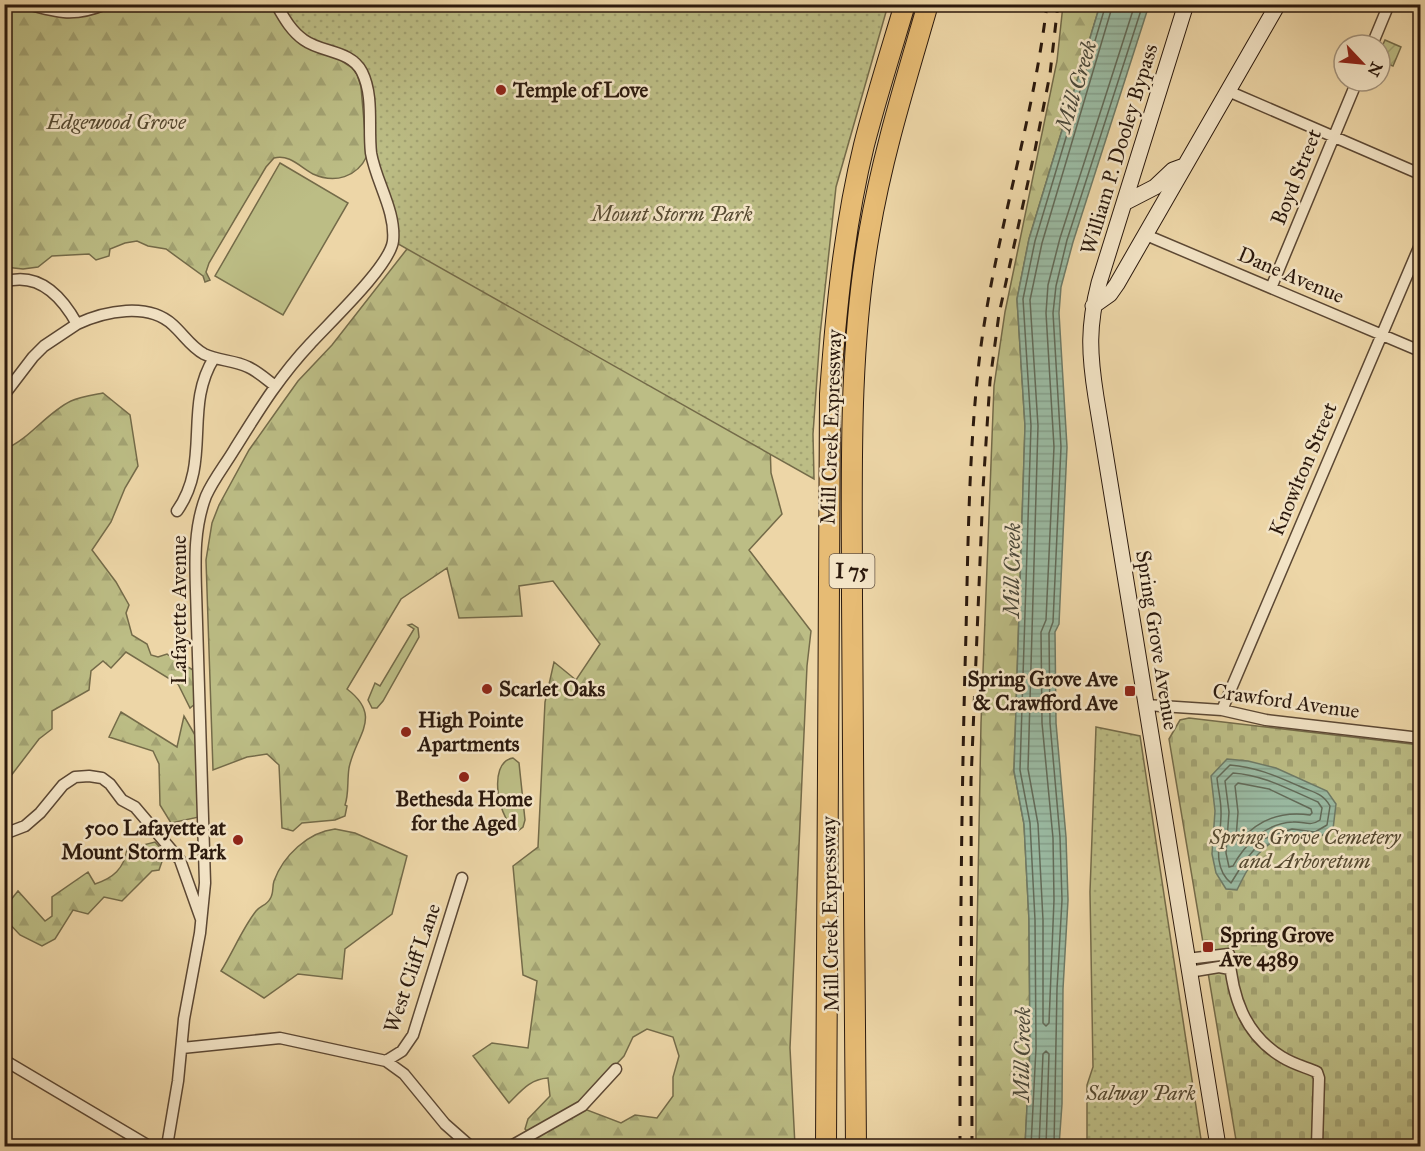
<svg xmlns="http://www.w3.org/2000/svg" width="1425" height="1151" font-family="'IM FELL Great Primer',serif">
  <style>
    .grass { fill: #bcbd85; stroke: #746b49; stroke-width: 1.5 }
    .forest { fill: url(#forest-firs); stroke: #746b49; stroke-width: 1.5 }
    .cemetery { fill: url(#cemetery-stones); stroke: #746b49; stroke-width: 1.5 }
    .park { fill: url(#park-dots); stroke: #746b49; stroke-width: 1.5 }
    .garden { fill: url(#garden-furrows); stroke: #746b49; stroke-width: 1.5 }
    .water { fill: url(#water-rules); stroke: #6e7a66; stroke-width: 1.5 }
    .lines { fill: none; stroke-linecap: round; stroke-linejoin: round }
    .shore { stroke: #626a58; stroke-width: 1.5 }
    .street-casing { stroke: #5c4834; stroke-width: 13 }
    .secondary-casing { stroke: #2b190d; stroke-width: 17 }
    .highway-casing { stroke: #2b190d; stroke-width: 22 }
    .street { stroke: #f3e4c6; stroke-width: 10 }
    .secondary { stroke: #f3e4c6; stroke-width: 15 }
    .highway { stroke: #e6bb74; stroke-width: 20 }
    .rail { stroke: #2b190d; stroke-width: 3; stroke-dasharray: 10 10; stroke-linecap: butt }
    .poi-dot { fill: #8f2418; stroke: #f3e4c6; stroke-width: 2 }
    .labels { text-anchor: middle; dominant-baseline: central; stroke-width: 5; stroke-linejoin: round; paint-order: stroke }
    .shield { fill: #f3e4c6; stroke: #675644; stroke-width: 1.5 }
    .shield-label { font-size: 20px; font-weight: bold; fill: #2b190d }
    .poi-label { font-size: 21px; font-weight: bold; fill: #2b190d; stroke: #f3e4c6; text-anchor: start }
    .park-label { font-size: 21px; font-style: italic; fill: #564a31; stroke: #f3e4c6 }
    .street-label { font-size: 21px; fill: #2b190d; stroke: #f3e4c6 }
    .water-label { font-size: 22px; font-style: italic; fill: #4c493a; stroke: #f3e4c6 }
  </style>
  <defs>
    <pattern id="forest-firs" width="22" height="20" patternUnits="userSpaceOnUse" patternTransform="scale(1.5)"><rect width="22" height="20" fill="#bcbd85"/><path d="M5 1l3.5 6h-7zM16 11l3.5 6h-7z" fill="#a2a272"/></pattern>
    <pattern id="cemetery-stones" width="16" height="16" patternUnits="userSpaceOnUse" patternTransform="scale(1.5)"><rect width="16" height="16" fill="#bcbd85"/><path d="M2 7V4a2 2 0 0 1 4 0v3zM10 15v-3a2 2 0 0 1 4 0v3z" fill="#a2a272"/></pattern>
    <pattern id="park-dots" width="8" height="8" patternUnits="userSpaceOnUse" patternTransform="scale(1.5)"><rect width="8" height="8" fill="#bcbd85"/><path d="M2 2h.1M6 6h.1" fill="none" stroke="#a2a272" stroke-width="1.8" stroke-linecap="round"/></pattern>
    <pattern id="garden-furrows" width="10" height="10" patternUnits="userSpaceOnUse" patternTransform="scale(1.5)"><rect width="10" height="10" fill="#bcbd85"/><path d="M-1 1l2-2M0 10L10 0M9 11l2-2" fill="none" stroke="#a2a272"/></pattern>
    <pattern id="water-rules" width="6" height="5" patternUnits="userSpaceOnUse" patternTransform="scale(1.5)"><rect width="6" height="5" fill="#9abaa2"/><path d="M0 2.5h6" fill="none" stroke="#859f8a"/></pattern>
  </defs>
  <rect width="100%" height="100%" fill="#edd6a7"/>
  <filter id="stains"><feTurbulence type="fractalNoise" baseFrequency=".00333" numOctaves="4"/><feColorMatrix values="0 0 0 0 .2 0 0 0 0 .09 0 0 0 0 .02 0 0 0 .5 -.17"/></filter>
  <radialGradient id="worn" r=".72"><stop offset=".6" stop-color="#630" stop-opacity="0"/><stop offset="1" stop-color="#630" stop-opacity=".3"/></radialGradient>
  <!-- grass -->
  <path class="grass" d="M280,163L348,203L283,315L215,276Z
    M412,624L418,628L419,637L383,701L377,708H372L368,700L375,683L380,686L414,629L408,625Z
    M513,758L519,763L525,820L523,827L518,831C499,824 486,762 513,758Z"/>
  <!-- forest -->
  <path class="forest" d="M5,5L67,18L94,14L114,5H272L337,58L352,68L357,74L361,87L367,156C357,177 335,184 313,174C300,167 290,154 274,158L266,167L209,263L206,272L210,280L205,282L203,276L166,249L148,246L137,241L125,243L110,249L109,256L96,260L89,254L52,256L38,267L23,269L5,267Z
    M1063,5H1100L1029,239L1017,299L1025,426L1014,771L1024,824L1029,920L1030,1048L1025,1146H976V987L981,723L994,386L1005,312L1057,61Z
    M414,240L767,355L771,473L782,514L749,550L811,631L807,666L790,1048L795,1146H525L582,1108L621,1123L635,1115L657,1118L673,1096V1077L679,1056L673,1037L647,1029L633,1037L624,1056L583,1100L528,1132L525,1129L528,1119L550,1096L548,1078C530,1079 521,1091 509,1103L473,1056L492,1043L528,1048L537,981L523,975L513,866L538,847L545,702L554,662L576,680L600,644L553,581L519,586L522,616L459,618L447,568L401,599L347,689C384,717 355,736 349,768C347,781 349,794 345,805L347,806L345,816L335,820L302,823L293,831L282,828L279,765L267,754L247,757L213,770L206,560L212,523L219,505L249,450L283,402L298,381L332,345Z
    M103,393L130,415L138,466L125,488L111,522L92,550L116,582L129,605L126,613L132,635L147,644L151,655L158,657L167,654L193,670L196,703L190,708L178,684L126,652L111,668L103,661L91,671L89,690L52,711V729L39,739L7,781H5V449C30,439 46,413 71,401C80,397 93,395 103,393Z
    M121,712L177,747L184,716L195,735L199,817L171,823L160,805L159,764L153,751L109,737Z
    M335,829L355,833L407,856L392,914L345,949L342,979L298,974L264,998L221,971C233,952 242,929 256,911C260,906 267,905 270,899C274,893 272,887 274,881C283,856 308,832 335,829Z
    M155,842L165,853L159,870L152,871L122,901L104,897L88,914L73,910L55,939L42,946L20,935L5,919V907L18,891L45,921L52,916V897L88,872L95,884C113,878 124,869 127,849Z"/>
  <!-- cemetery -->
  <path class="cemetery" d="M1189,718L1420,745V1146H1237L1169,739L1180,720Z"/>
  <!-- park -->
  <path class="park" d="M276,5H888L836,187L820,335L813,434L814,479L393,241L372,160L361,70L315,46Z
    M1096,727L1140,736L1202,1146H1087V1085L1093,1067L1090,892Z"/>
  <!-- garden -->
  <path class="garden" d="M1385,40L1401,47L1393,66L1380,61V51Z"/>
  <!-- water -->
  <path class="water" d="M1100,5H1149L1073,242L1061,287L1059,313L1067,447L1059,624L1055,632L1056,723L1066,837L1068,900L1063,989L1062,1104L1059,1146H1025L1030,1048L1029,920L1024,824L1014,771L1025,426L1017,299L1029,239Z
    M1227,759L1248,761L1276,768L1327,791L1336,804L1333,829L1316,839C1309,838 1299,835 1292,835C1262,839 1249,865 1237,890L1226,889L1216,873L1212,854L1215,811L1211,776Z"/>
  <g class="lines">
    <!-- shore -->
    <path class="shore" d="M1113,4L1042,243L1030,300L1038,426L1028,769L1038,824L1043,920V1023L1046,1026L1049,1023L1054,900L1053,838L1042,723L1041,632L1046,620L1054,447L1046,313L1048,285L1060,238L1135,4
      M1230,765C1256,767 1276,776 1299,786C1312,792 1323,793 1330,806L1327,825L1315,832L1292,829L1263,839L1244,862L1231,883C1210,866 1222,835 1221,811C1221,800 1218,789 1217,778Z
      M1233,773C1264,775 1290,790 1318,802L1322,808L1320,820C1310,827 1304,821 1293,822C1266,823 1245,844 1233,866L1229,867L1226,853L1229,812L1225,781Z
      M1238,783L1269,789L1311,809L1312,813L1310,815C1282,811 1259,819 1241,840L1238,841L1236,838L1238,812L1235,786Z
      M1031,1146L1036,1048L1035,920L1030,823L1020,770L1031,426L1023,299L1035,241L1106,4
      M1039,1146L1043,1054L1046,1051L1049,1054L1046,1146
      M1054,1146L1057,989L1062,900L1060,837L1050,723L1049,633L1053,622L1061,447L1053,313L1056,286L1067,240L1143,4"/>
    <!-- street casing -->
    <g class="street-casing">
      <path id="street" d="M27,4C59,13 75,17 106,4
        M1372,45L1389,4
        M1228,91L1420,174
        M1146,235L1420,351
        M4,282C39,271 62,297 77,324L44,346L33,357L4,395
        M1271,288L1357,81
        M77,324C105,311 148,302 173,325C184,335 191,347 204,354C218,361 234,360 248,367C257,371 266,379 274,385
        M177,511C212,462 183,407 214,358
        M1146,705L1222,710L1266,720L1420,738
        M1222,710L1420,245
        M4,834L25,826L40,813L63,785L75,777L89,776L102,778L110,784L122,800L135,807L180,860L201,919
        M1187,959L1229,954C1232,996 1244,1034 1282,1057C1293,1064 1305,1067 1317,1072L1319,1078L1317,1146
        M1189,972L1219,967L1230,969
        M182,1048L280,1038L386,1061L404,1074L445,1124L470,1146
        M4,1060L149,1146
        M386,1061L402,1051L413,1035L462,878
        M167,1146L178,1081L184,1019L200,933L205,883L196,591C195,559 194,527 206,496C213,480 225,465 234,450C259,410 279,377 311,343C329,323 390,266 393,241C396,211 376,182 371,153C368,127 374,96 362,72C351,50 322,53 304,40C291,31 284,18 276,4
        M508,1146L513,1145L582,1106L616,1069"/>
    </g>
    <!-- secondary casing -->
    <g class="secondary-casing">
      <path id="secondary" d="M1186,4L1099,283C1088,326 1089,353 1096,397L1218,1146
        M1124,203L1155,187L1173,170L1184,166
        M1093,306L1110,294L1117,284L1278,4"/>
    </g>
    <!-- highway casing -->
    <g class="highway-casing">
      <path id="highway" d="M826,1146L830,394C836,311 844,227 864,145C876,98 891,51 905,4
        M856,1146C855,963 852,780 852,597C852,476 848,354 869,234C882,156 906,80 928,4"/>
    </g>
    <!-- street -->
    <use href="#street" class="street"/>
    <!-- secondary -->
    <use href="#secondary" class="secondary"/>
    <!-- highway -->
    <use href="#highway" class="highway"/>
    <!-- rail -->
    <path class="rail" d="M960,1146C960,975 961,804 966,633C968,542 969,451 979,362C993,241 1033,125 1047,4
      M972,1146L971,781L983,489L990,381L999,314L1035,150L1050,74L1058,4"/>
  </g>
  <!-- markers -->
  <g class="poi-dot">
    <circle cx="501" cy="90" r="6"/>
    <circle cx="487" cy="689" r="6"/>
    <rect x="1124" y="685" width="12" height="12" rx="3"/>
    <circle cx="406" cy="732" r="6"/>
    <circle cx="464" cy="777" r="6"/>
    <circle cx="238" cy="840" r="6"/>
    <rect x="1202" y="941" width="12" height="12" rx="3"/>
  </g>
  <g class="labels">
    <!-- shield labels -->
    <rect class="shield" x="829.5" y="554" width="45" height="34" rx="4.5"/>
    <g class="shield-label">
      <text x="852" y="571">I 75</text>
    </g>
    <!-- poi labels -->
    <g class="poi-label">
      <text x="513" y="90">Temple of Love</text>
      <text x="1118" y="679" text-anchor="end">Spring Grove Ave<tspan x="1118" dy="24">&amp; Crawfford Ave</tspan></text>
      <text x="499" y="689">Scarlet Oaks</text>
      <text x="418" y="720">High Pointe<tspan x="418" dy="24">Apartments</tspan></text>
      <text x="464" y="799" text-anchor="middle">Bethesda Home<tspan x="464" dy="24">for the Aged</tspan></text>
      <text x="226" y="828" text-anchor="end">500 Lafayette at<tspan x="226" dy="24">Mount Storm Park</tspan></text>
      <text x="1220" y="935">Spring Grove<tspan x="1220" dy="24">Ave 4389</tspan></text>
    </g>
    <!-- park labels -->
    <g class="park-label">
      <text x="116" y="122">Edgewood Grove</text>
      <text x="672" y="214">Mount Storm Park</text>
      <text x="1305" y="837">Spring Grove Cemetery<tspan x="1305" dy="24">and Arboretum</tspan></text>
      <text x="1141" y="1093">Salway Park</text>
    </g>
    <!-- street labels -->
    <g class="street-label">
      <text transform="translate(1119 149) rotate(-73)">William P. Dooley Bypass</text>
      <text transform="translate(1296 177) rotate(-68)">Boyd Street</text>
      <text transform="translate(1291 275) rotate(23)">Dane Avenue</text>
      <text transform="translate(831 427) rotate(-88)">Mill Creek Expressway</text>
      <text transform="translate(1303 469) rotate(-67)">Knowlton Street</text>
      <text transform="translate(179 610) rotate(-90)">Lafayette Avenue</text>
      <text transform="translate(1157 640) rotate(81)">Spring Grove Avenue</text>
      <text transform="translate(1286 701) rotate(8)">Crawford Avenue</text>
      <text transform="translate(830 914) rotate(-91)">Mill Creek Expressway</text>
      <text transform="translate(412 968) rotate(-71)">West Cliff Lane</text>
    </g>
    <!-- water labels -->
    <g class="water-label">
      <text transform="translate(1076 86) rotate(-73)">Mill Creek</text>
      <text transform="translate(1012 570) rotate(-89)">Mill Creek</text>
      <text transform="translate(1022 1054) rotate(-89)">Mill Creek</text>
    </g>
  </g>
  <!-- margin -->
  <rect width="1425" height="1151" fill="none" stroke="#edd6a7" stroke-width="24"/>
  <rect x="6" y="6" width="1413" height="1139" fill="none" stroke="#2b190d" stroke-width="3"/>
  <rect x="12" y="12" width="1401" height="1127" fill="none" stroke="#2b190d" stroke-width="1.5"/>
  <!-- north arrow -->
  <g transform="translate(1362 63) rotate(116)"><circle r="28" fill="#f3e4c6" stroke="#a3937c" stroke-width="1.5"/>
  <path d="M0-4.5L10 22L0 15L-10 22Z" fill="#8f2418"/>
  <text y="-9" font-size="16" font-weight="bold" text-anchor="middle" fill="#2b190d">N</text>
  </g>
  <rect width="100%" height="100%" filter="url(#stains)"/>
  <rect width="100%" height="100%" fill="url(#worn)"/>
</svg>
